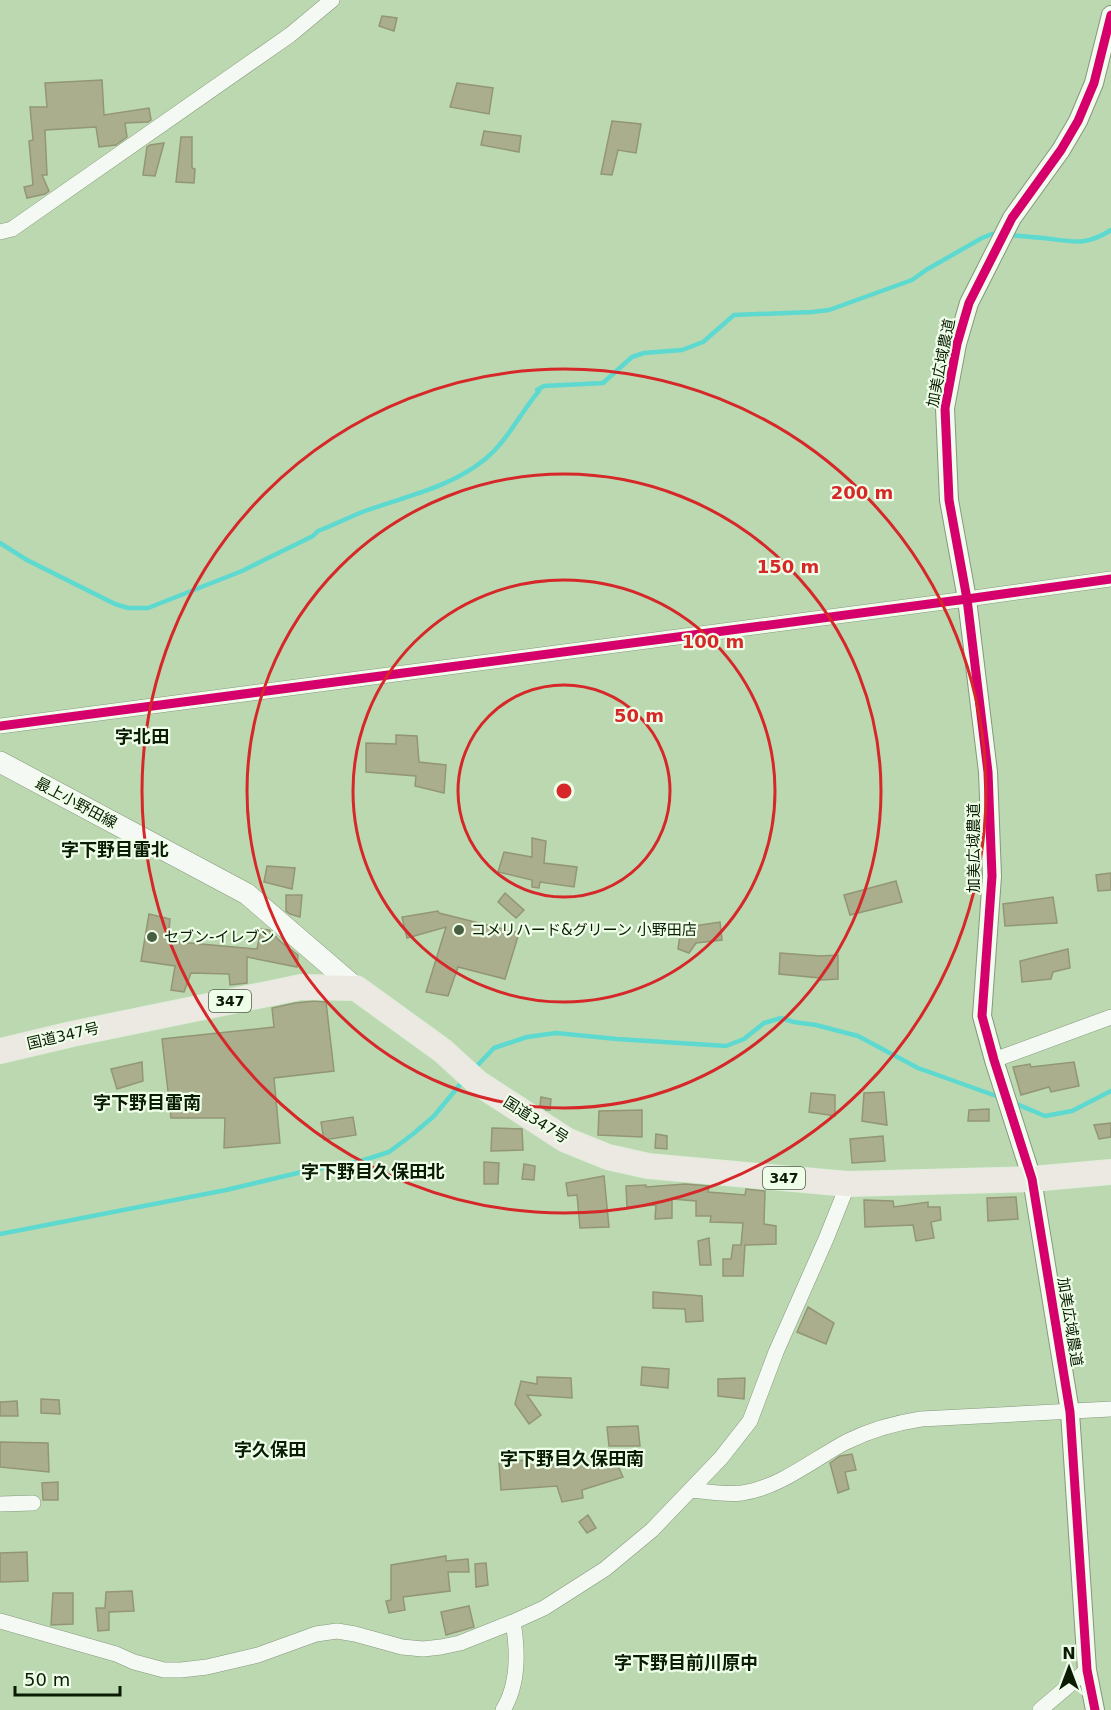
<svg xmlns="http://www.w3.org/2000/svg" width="1111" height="1710" font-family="'DejaVu Sans','Noto Sans JP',sans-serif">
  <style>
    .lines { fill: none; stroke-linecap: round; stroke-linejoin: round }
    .stream { stroke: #5ed9cf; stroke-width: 4.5 }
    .building { fill: #aaae8d; stroke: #929674; stroke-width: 1.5 }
    .minor-casing { stroke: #83997a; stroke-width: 16 }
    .tertiary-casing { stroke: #83997a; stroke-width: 20 }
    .secondary-casing { stroke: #83997a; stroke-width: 22 }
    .trunk-casing { stroke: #e1eddc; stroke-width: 26 }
    .minor { stroke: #f5f9f3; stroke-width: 15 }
    .tertiary { stroke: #f5f9f3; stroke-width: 18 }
    .secondary { stroke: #f5f9f3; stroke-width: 21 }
    .trunk { stroke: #ece8e2; stroke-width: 24 }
    .cycleway-casing { stroke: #eefee8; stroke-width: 13 }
    .cycleway { stroke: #d6006c; stroke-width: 9 }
    .ring { fill: none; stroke: #d62828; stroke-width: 3 }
    .poi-dot { fill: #485e40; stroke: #eefee8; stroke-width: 2 }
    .labels { text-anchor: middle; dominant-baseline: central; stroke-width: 4.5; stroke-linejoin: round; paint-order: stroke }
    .shield { fill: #eefee8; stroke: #4e6048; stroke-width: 1.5 }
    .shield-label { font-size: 14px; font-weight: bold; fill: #0a1c03 }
    .street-label { font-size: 15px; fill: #0a1c03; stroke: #eefee8 }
    .poi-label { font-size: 15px; fill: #0a1c03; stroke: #eefee8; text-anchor: start }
    .quarter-label { font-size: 18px; font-weight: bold; fill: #0a1c03; stroke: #eefee8 }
    .centre { fill: #d62828; stroke: #eefee8; stroke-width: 3 }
    .ring-label { font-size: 18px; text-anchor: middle; font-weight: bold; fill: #d62828; stroke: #eefee8; stroke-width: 4.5; stroke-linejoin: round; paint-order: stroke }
  </style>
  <rect width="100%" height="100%" fill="#bcd8b1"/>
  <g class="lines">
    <!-- stream -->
    <path class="stream" d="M1009,235C1020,236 1031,237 1043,238C1071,241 1085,247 1111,230
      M0,543L27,560L115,604L128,608H148L242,571L313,536L318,531C334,525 349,517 365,511C406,496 449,488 484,460C507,442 520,413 539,391L537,390L544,386L603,383L632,357L644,353L682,350L703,342L734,315L812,312L829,310L912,280L926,270L982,238L992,234H998
      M473,1070L494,1048L527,1037L556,1033L617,1039L726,1046L744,1039L764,1023L781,1018L794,1022L816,1025L858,1036L918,1068L999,1097
      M1012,1102L1045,1116L1072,1111L1111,1091
      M0,1234L226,1190L306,1171L361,1161L389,1152L413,1134L434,1116L463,1081"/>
  </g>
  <!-- building -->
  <path class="building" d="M382,16L397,18L394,31L379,26Z
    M102,80L104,115L149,108L151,120L148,122L125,123L127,137L116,145L99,147L96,127L45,130L47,175H42L49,191L45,194L27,198L24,187L33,185L29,141L33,140L30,107H47L45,83Z
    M457,83L493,88L489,114L450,107Z
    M612,121L641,124L636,153L618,150L612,175L601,174Z
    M484,131L521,136L519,152L481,145Z
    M181,137H192V168L195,169L194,183L176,182Z
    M164,143L155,176L143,175L147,147L150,145Z
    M396,735L417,736L419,762L446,765L444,793L415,786L416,776L366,772V743L396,744Z
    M532,838L546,841L544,863L577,867L574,887L540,882L539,888L532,887V880L498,872L504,852L532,857Z
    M267,866L295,868L292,889L264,882Z
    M1111,873V890L1098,891L1096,875Z
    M896,881L902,902L850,915L844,895Z
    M505,893L524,910L516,918L498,902Z
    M286,895H302L300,917L290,914L286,911Z
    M1053,897L1057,923L1005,926L1003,904Z
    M438,911L439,913L519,933L505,979L458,967L448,996L426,992L446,927L407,938L402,917Z
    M149,914L170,919L168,941L257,949L261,929L269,930L281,942L298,955L297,967L247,957V983L230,985L229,974L191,973L184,992L171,990L175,966L141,961Z
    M720,922L722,940L696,943L689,953L678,949L681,928Z
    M1068,949L1070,968L1053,972L1051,979L1022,982L1020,961Z
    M780,953L820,956L838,955V979L820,980V978L779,974Z
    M314,1001L326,1002L334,1071L274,1078L280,1143L224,1148L225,1118H171L162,1039L274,1027L272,1008L295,1003Z
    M142,1062L143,1081L117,1089L111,1069Z
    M1074,1062L1079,1086L1051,1092L1049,1087L1021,1095L1013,1067L1030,1064L1031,1067Z
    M884,1092L887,1125L862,1121L864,1093Z
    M811,1093L835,1095V1116L809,1112Z
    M541,1097L551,1099L550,1110H546L540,1106Z
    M989,1109V1121H968L969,1110Z
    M642,1110V1137L598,1135L599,1111Z
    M353,1117L356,1135L324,1140L321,1122Z
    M1111,1123V1137L1099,1139L1094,1125Z
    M492,1128L522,1129L523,1150L491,1151Z
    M656,1134L667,1136V1149L655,1148Z
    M883,1136L885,1161L852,1163L850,1139Z
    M484,1162L499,1163L498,1184H484Z
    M524,1164L535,1166L534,1180L522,1179Z
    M604,1176L609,1227L580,1228L577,1195L568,1196L566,1183Z
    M685,1184L709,1186L708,1192L745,1195L746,1189L765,1191L764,1224L776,1226V1244L745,1245L743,1276H723V1259H731L733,1245H741L743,1223L710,1222L711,1216H696V1201L672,1199V1218L655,1219L656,1205L627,1207L626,1186L646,1185V1187Z
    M1016,1197L1018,1219L988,1221L987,1198Z
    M864,1200L893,1201L894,1207L928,1202V1207H940L941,1220L931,1222L934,1238L916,1241L913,1225L865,1227Z
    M709,1238L711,1265H700L698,1241Z
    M653,1292L702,1296L703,1321L686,1322L685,1309L653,1308Z
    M808,1307L834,1323L826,1344L797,1332Z
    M642,1367L669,1369L668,1388L641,1385Z
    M537,1377L571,1378L572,1398L527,1395L541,1415L529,1424L515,1404L521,1381L537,1384Z
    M745,1378L744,1399L718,1396V1379Z
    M41,1399L59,1400L60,1414L41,1413Z
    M17,1401L18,1416H0V1402Z
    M638,1426L640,1446H609L607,1427Z
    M0,1442L48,1443L49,1472L0,1467Z
    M852,1454L856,1470L845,1472L849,1489L838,1493L830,1463L840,1456Z
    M564,1455L565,1462L585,1464L615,1459L623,1477L582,1490L583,1498L562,1502L557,1486L501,1490L499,1463Z
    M58,1482V1500H43L42,1483Z
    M588,1515L596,1528L587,1533L579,1522Z
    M27,1552L28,1581L0,1582V1553Z
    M446,1556V1561L468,1559L469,1572H448L450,1591L403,1597L405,1610L389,1613L386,1601L391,1600V1565Z
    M486,1563L488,1585L476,1587L475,1564Z
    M132,1591L134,1611L109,1612V1630L98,1631L96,1608H105L106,1592Z
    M53,1593H73V1624L51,1625Z
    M469,1606L474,1627L446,1635L441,1612Z"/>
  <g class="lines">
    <!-- minor casing -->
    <g class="minor-casing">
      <path id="minor" d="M0,232L12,229L290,35L332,0
        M0,726L967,599L1111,579
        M994,1060L1111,1017
        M692,1490C709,1492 725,1495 742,1493C779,1488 814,1459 846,1442C870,1430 895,1423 921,1419L1111,1409
        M0,1504L33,1503
        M0,1621L116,1654L134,1662L164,1670H181L207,1667L258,1655L316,1634L337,1631L355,1634L402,1647L423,1649L441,1647L460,1643L513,1622L544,1608L605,1569L652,1530L721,1458L750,1421L776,1352L826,1239L848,1184
        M503,1710C519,1684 518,1651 513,1622
        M1040,1710L1087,1670"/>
    </g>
    <!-- tertiary casing -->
    <g class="tertiary-casing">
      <path id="tertiary" d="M1095,1710L1087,1670L1070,1412L1032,1179L994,1060L982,1016L992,876L988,772L967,599L949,500L945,408L957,344L969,303L1012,218L1061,150L1078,121L1094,83L1111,15"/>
    </g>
    <!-- secondary casing -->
    <g class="secondary-casing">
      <path id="secondary" d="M0,762L247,894L356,988"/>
    </g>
    <!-- trunk casing -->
    <g class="trunk-casing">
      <path id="trunk" d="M0,1051L72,1034L301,987L356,988L443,1051L478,1083L566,1140L608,1157L648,1166L848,1184L1032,1179L1111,1172"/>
    </g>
    <!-- minor -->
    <use href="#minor" class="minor"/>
    <!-- tertiary -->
    <use href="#tertiary" class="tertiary"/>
    <!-- secondary -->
    <use href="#secondary" class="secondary"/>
    <!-- trunk -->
    <use href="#trunk" class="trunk"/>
    <!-- cycleway casing -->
    <g class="cycleway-casing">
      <path id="cycleway" d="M0,726L967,599L1111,579
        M1095,1710L1087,1670L1070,1412L1032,1179L994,1060L982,1016L992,876L988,772L967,599L949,500L945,408L957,344L969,303L1012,218L1061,150L1078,121L1094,83L1111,15"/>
    </g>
    <!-- cycleway -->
    <use href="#cycleway" class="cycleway"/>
  </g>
  <!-- distance rings -->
  <g class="ring">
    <circle cx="564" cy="791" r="106"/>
    <circle cx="564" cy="791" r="211"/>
    <circle cx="564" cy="791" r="317"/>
    <circle cx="564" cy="791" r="422"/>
  </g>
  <!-- markers -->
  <g class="poi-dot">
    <circle cx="459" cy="930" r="6"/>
    <circle cx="152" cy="937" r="6"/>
  </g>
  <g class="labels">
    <!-- shield labels -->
    <g class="shield">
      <rect x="209" y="990" width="42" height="22" rx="4.5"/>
      <rect x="763" y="1167" width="42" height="22" rx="4.5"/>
    </g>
    <g class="shield-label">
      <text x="230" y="1001">347</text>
      <text x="784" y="1178">347</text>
    </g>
    <!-- street labels -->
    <g class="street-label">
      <text transform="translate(941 363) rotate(-79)">加美広域農道</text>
      <text transform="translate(76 803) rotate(28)">最上小野田線</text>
      <text transform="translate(974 848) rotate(-90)">加美広域農道</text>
      <text transform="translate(63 1036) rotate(-13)">国道347号</text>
      <text transform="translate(536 1120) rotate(32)">国道347号</text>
      <text transform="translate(1070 1322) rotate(81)">加美広域農道</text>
    </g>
    <!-- poi labels -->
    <g class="poi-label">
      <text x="471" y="930">コメリハード&amp;グリーン 小野田店</text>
      <text x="164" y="937">セブン-イレブン</text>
    </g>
    <!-- quarter labels -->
    <g class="quarter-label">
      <text x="142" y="736">字北田</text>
      <text x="115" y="849">字下野目雷北</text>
      <text x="147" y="1102">字下野目雷南</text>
      <text x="373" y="1171">字下野目久保田北</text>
      <text x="270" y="1449">字久保田</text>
      <text x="572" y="1458">字下野目久保田南</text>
      <text x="686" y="1662">字下野目前川原中</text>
    </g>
  </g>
  <circle cx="564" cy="791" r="9" class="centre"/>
  <g class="ring-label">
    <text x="862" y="499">200 m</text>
    <text x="788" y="573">150 m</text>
    <text x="713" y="648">100 m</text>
    <text x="639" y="722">50 m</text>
  </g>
  <!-- north arrow -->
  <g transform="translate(1069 1668)" stroke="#eefee8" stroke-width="4.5" paint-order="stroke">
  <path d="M0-4.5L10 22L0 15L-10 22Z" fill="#0a1c03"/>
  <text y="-9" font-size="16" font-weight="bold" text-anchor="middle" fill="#0a1c03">N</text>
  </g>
  <!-- scale -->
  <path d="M15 1686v9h105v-9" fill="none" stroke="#0a1c03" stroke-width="3"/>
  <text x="24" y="1686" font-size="18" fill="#0a1c03" stroke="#eefee8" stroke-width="4.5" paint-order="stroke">50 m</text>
</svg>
